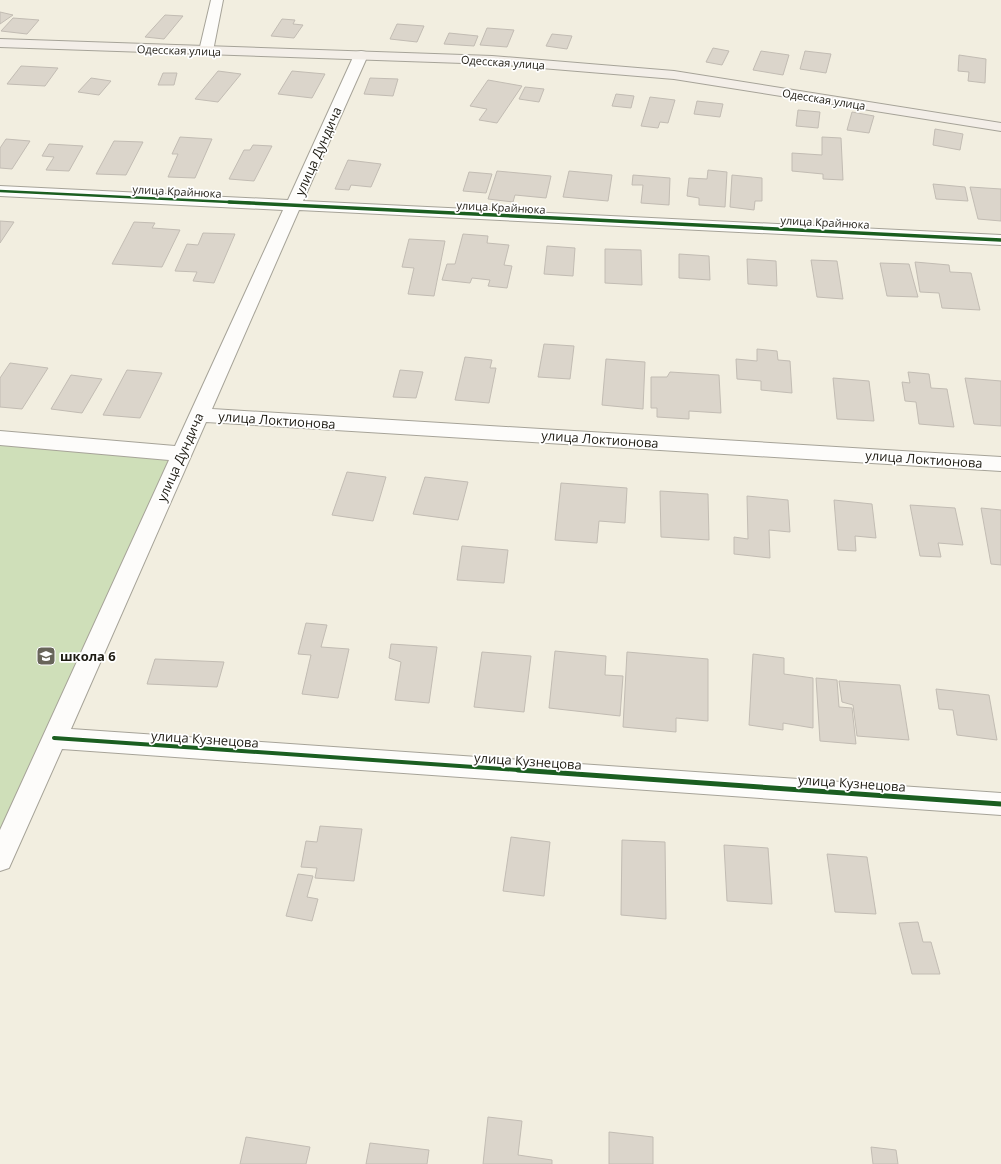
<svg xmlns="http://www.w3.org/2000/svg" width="1001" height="1164" font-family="'Open Sans',sans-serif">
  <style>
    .green { fill: #cfdfb9 }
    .building { fill: #dbd5cb; stroke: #c2bcb3 }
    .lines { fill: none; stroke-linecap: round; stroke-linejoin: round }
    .minor-casing { stroke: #a6a398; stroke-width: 2 }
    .secondary-casing { stroke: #a6a398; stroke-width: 2 }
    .minor { fill: #fdfcfa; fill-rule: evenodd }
    .secondary { fill: #f3eee8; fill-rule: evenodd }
    .cycleway-far3-casing { stroke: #fff; stroke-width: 4 }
    .cycleway-far2-casing { stroke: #fff; stroke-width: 5.5 }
    .cycleway-far1-casing { stroke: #fff; stroke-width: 6 }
    .cycleway-casing { stroke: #fff; stroke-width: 8 }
    .cycleway-far3 { stroke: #1b5e20; stroke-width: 2.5 }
    .cycleway-far2 { stroke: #1b5e20; stroke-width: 3.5 }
    .cycleway-far1 { stroke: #1b5e20; stroke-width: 4 }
    .cycleway { stroke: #1b5e20; stroke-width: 5 }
    .labels { text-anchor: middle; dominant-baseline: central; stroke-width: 3.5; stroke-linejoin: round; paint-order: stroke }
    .far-street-label { font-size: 11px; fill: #1e1b12; stroke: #fff }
    .street-label { font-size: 13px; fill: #1e1b12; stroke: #fff }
    .poi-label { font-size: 13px; font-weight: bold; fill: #1e1b12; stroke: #fff; text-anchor: start }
  </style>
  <rect width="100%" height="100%" fill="#f2eee0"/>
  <!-- green -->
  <path class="green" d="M0,438L182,454L0,858Z"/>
  <!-- building -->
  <path class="building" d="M0,12L13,15L0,24Z
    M165,15L183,16L164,39L145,37Z
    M13,18L39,20L27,34L1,31Z
    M282,19L295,20L293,24L303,25L294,38L271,36Z
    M397,24L424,26L417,42L390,39Z
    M487,28L514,30L507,47L480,45Z
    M449,33L478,36L474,46L444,44Z
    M552,34L572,36L567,49L546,46Z
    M713,48L729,51L722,65L706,62Z
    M761,51L789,55L783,75L753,70Z
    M805,51L831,54L826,73L800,69Z
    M959,55L986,59L985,83L968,81L969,72L958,71Z
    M21,66L58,68L45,86L7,84Z
    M218,71L241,74L218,102L195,99Z
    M292,71L325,74L312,98L278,94Z
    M163,73H177L174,85H158Z
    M91,78L111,81L99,95L78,92Z
    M370,78L398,79L393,96L364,94Z
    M488,80L522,86L497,123L479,120L487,109L470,106Z
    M525,87L544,89L539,102L519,99Z
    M616,94L634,96L631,108L612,106Z
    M650,97L675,100L668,123L660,122L658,128L641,126Z
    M697,101L723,104L720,117L694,114Z
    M798,110L820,112L818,128L796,126Z
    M852,112L874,116L869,133L847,130Z
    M935,129L963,134L960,150L933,145Z
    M180,137L212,139L195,178L168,177L178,154H172Z
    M822,137L841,138L843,180L823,179V174L792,171V153L822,155Z
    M6,139L30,141L12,169L0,168V148Z
    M114,141L143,142L126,175L96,174Z
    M49,144L83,146L69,171L46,170L54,157L42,156Z
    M253,145L272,146L254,181L229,179L244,150H250Z
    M348,160L381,164L371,187L351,185L349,190L335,189Z
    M708,170L727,172L725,207L699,205V198L687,196L689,178L707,179Z
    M497,171L551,176L546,198L515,195L513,202L488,199Z
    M569,171L612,175L608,201L563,197Z
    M469,172L492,174L486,193L463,191Z
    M633,175L670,178L669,205L641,203L643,185H632Z
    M732,175L762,178V201H755L754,210L730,207Z
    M933,184L965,187L968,201L936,199Z
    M970,187L1001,189V221L978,219Z
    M0,221L14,222L0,243Z
    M134,222L155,223L152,228L180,230L162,267L112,264Z
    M203,233L235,234L214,283L193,281L197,272L175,271L187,244L198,245Z
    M463,234L488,236L487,243L509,245L504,265L512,266L507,288L488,286L490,280L472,278L470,283L442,280L447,264H455Z
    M409,239L445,241L434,296L408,294L414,268L402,267Z
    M547,246L575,248L573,276L544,274Z
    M605,249L641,250L642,285L605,283Z
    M679,254L709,256L710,280L679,278Z
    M747,259L776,261L777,286L748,284Z
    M811,260L837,261L843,299L817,297Z
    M915,262L949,265L950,272L971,273L980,310L942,308L939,293L920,292Z
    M880,263L909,264L918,297L887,296Z
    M544,344L574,346L570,379L538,377Z
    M757,349L777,351L778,360L790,361L792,393L761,390V381L737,379L736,359L757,361Z
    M465,357L492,360L490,368H496L489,403L455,400Z
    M606,359L645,362L643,409L602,405Z
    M10,363L48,368L22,409L0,407V378Z
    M127,370L162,373L140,418L103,415Z
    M400,370L423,372L416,398L393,397Z
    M670,372L719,375L721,413L689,411V419L657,417V408H651V377H667Z
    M908,372L929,374L931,388L947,389L954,427L919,424L916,402L905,401L902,382L910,383Z
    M71,375L102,379L82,413L51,409Z
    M833,378L869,381L874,421L837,419Z
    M965,378L1001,381V426L974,424Z
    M347,472L386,477L373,521L332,515Z
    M425,477L468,482L458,520L413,514Z
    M561,483L627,488L625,523L599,521L597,543L555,540Z
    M660,491L708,494L709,540L661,537Z
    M747,496L788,500L790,532L769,530L770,558L734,554V537L748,539Z
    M834,500L872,504L876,538L855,536L856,551L838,550Z
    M910,505L955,508L963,545L938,543L941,557L920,556Z
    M981,508L1001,510V565L991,564Z
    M462,546L508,550L504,583L457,580Z
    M306,623L327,625L321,647L349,649L338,698L302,694L311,655L298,654Z
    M391,644L437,647L429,703L395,700L401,662L389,658Z
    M555,651L606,656L605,675L623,676L620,716L549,708Z
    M482,652L531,656L524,712L474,707Z
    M627,652L708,659V721L676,718V732L623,727Z
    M753,654L784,658V674L813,678V728L783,723V730L749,725Z
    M155,659L224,662L217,687L147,684Z
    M816,678L837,680L839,707L852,708L856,744L820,741Z
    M839,681L900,685L909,740L857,736L853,705L842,702Z
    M936,689L989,695L997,740L957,735L953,710L939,709Z
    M320,826L362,829L354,881L315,878L317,868L301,867L306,841L317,842Z
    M511,837L550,842L544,896L503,891Z
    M622,840L665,842L666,919L621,915Z
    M724,845L768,848L772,904L727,901Z
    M827,854L867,857L876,914L835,912Z
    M298,874L313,876L307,897L318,899L312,921L286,916Z
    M918,922L923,942H931L940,974H912L899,923Z
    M488,1117L522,1121L518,1155L552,1160V1164H483Z
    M609,1132L653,1137V1164H609Z
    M246,1137L310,1147L306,1164H240Z
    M370,1143L429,1150L427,1164H366Z
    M871,1147L896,1150L898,1164H873Z"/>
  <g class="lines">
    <!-- minor casing -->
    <g class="minor-casing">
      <path id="minor" d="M211,0H223L213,51L211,54H201L199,51Z
        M361,51L366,52L368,55L303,201L1001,235V245L299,210L212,409L1001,457V471L206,422L71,729L1001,793V815L62,749L9,868L0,871V830L169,460L0,445V431L175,446L283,210L0,196V186L288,200L354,55L356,52Z"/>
    </g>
    <!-- secondary casing -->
    <g class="secondary-casing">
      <path id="secondary" d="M0,39L492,56L674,71L1001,123V131L674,79L492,64L0,47Z"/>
    </g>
    <!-- minor -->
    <use href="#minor" class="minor"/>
    <!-- secondary -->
    <use href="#secondary" class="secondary"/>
    <!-- cycleway-far3 casing -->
    <g class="cycleway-far3-casing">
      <path id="cycleway-far3" d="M0,191L250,203"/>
    </g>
    <!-- cycleway-far2 casing -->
    <g class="cycleway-far2-casing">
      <path id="cycleway-far2" d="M229,202L1001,240"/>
    </g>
    <!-- cycleway-far1 casing -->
    <g class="cycleway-far1-casing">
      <path id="cycleway-far1" d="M54,738L532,771"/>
    </g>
    <!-- cycleway casing -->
    <g class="cycleway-casing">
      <path id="cycleway" d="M518,770L1001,804"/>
    </g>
    <!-- cycleway-far3 -->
    <use href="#cycleway-far3" class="cycleway-far3"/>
    <!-- cycleway-far2 -->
    <use href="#cycleway-far2" class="cycleway-far2"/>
    <!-- cycleway-far1 -->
    <use href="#cycleway-far1" class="cycleway-far1"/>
    <!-- cycleway -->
    <use href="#cycleway" class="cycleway"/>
  </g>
  <!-- icons -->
  <defs>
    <g id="school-square" transform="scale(1)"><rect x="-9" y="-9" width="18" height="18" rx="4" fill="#68655a" stroke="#fff"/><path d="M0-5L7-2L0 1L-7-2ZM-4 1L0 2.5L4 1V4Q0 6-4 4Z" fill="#fff"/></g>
  </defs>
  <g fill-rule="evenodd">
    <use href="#school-square" x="46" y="656"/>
  </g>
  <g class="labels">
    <!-- far-street labels -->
    <g class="far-street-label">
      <text transform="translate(179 50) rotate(2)">Одесская улица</text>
      <text transform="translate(503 62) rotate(4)">Одесская улица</text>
      <text transform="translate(824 99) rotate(9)">Одесская улица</text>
      <text transform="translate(177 191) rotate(3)">улица Крайнюка</text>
      <text transform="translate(501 207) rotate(3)">улица Крайнюка</text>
      <text transform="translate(825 222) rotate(3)">улица Крайнюка</text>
    </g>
    <!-- street labels -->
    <g class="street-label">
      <text transform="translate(318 151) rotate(-66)">улица Дундича</text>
      <text transform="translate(277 420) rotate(4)">улица Локтионова</text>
      <text transform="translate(600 439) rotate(4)">улица Локтионова</text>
      <text transform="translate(180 457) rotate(-66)">улица Дундича</text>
      <text transform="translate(924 459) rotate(4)">улица Локтионова</text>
      <text transform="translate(205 739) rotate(4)">улица Кузнецова</text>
      <text transform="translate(528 761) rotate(4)">улица Кузнецова</text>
      <text transform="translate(852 783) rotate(4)">улица Кузнецова</text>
    </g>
    <!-- poi labels -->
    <g class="poi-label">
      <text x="60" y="656">школа 6</text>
    </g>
  </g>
</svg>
